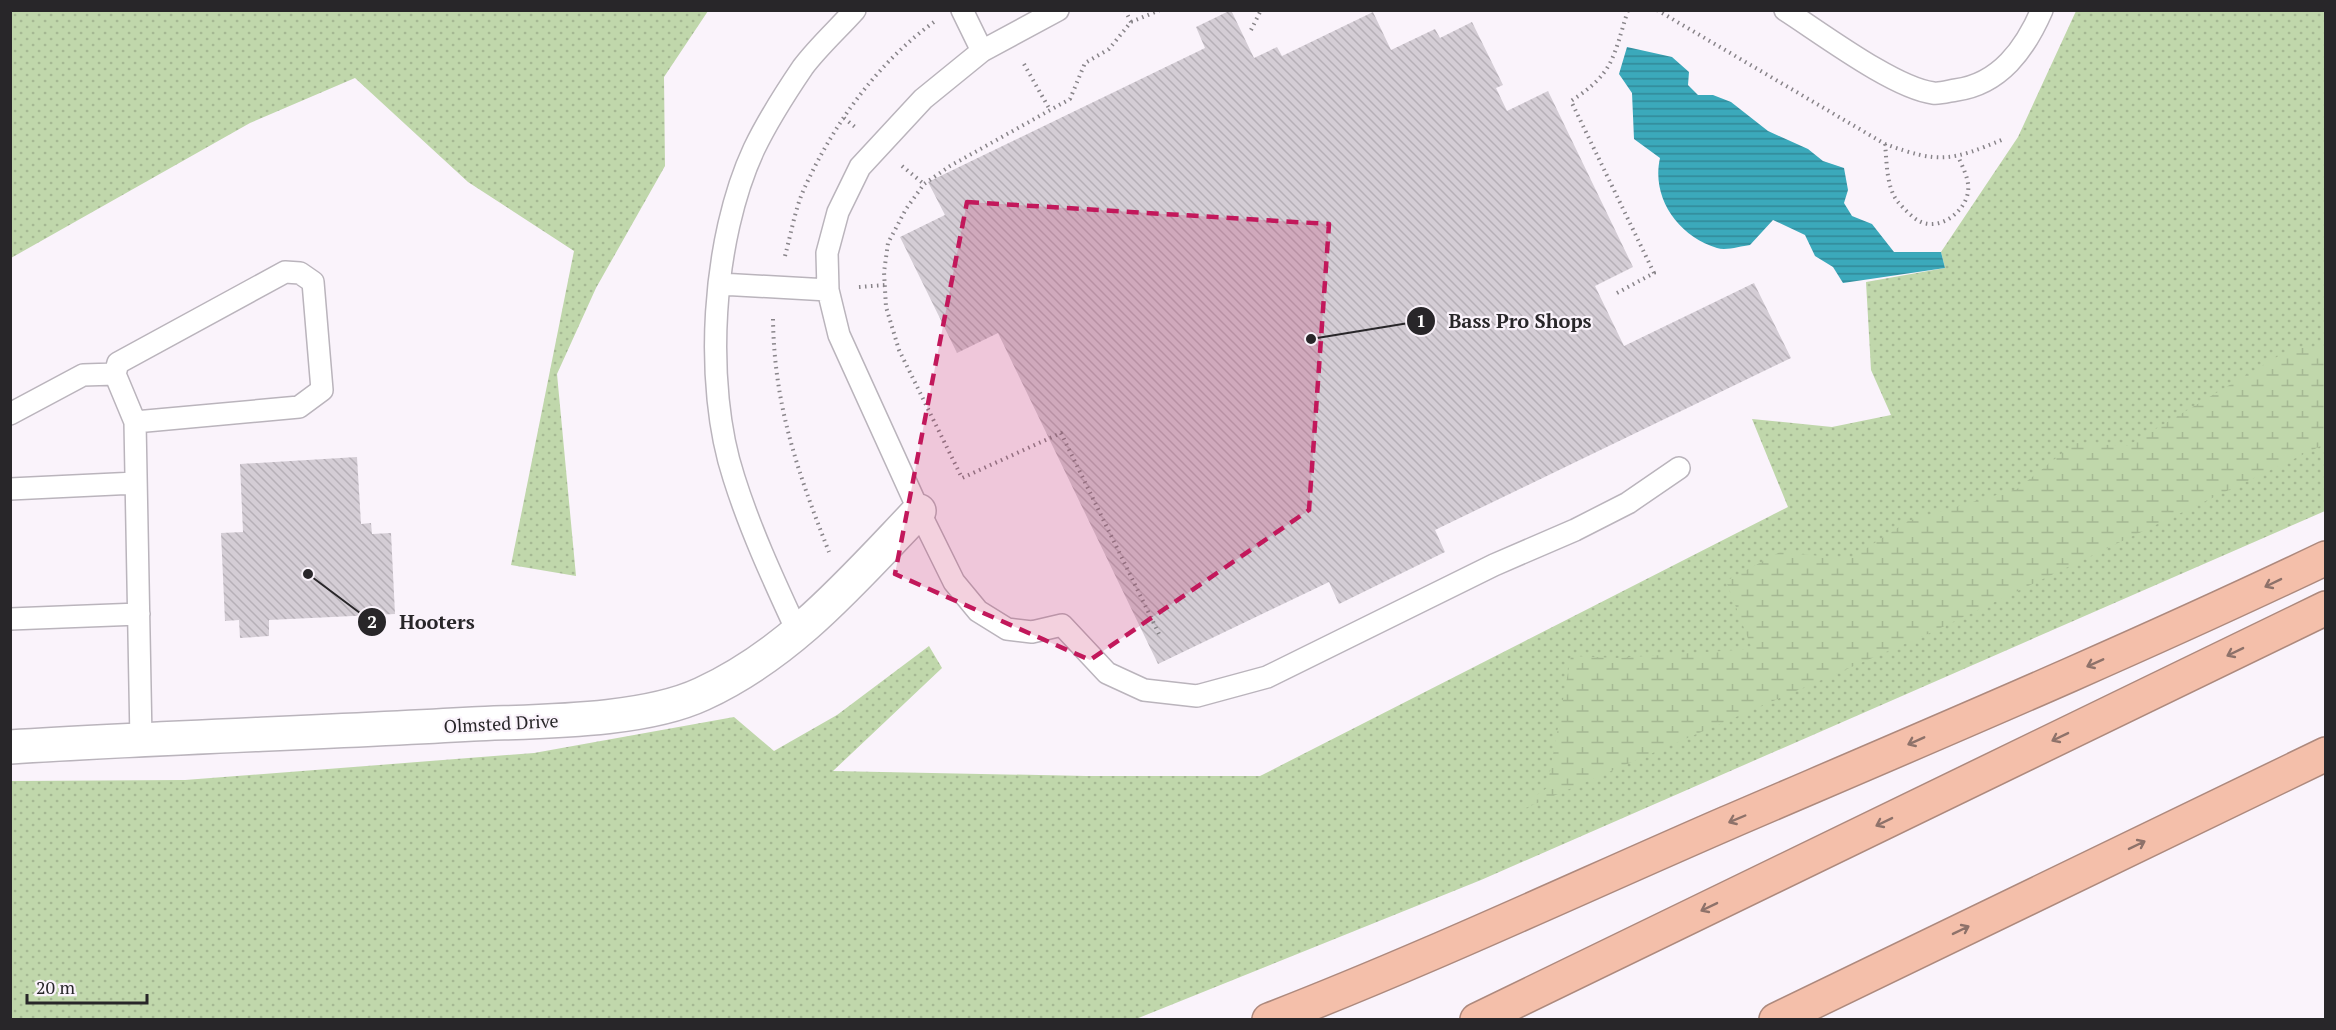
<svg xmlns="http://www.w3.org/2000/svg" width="2336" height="1030" font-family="'PT Serif',serif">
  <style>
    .grass { fill: url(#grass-dots) }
    .wetland { fill: url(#wetland-marsh) }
    .water { fill: url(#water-rules) }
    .building { fill: url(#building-back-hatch) }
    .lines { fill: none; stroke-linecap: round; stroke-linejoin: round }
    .lane-casing { stroke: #bab4bc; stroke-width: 24 }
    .street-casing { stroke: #bab4bc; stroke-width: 36 }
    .highway-casing { stroke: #ad897d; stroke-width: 36 }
    .path { stroke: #888489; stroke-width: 4; stroke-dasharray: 1.5 4.5; stroke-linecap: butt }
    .lane { stroke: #fff; stroke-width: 21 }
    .street { stroke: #fff; stroke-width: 33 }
    .highway { stroke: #f4bfaa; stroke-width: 33 }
    .oneway { stroke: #8e726a }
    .marked { fill: #c2185b; fill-opacity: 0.2; stroke: #c2185b; stroke-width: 4.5; stroke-dasharray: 12 8; stroke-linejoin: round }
    .labels { text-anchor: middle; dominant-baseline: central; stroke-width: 4.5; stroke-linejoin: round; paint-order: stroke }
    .street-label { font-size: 18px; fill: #282629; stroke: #faf3fb }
    .leader { fill: none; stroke: #282629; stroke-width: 2 }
    .callout-dot { fill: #282629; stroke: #faf3fb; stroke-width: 2 }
    .mark-label { font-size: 18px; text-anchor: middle; font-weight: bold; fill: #fff }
    .callout-label { font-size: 20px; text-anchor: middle; font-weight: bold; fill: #282629; stroke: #faf3fb; stroke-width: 4.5; stroke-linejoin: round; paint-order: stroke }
  </style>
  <defs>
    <pattern id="grass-dots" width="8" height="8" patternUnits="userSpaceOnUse" patternTransform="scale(1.5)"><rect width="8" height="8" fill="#c0d7ab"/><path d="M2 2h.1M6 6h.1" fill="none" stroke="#a5b893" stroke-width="1.8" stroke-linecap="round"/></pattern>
    <pattern id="wetland-marsh" width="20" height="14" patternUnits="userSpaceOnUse" patternTransform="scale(1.5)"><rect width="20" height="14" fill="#c0d7ab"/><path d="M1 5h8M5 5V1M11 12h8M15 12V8" fill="none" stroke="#a5b893"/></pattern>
    <pattern id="water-rules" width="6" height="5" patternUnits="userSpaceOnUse" patternTransform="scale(1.5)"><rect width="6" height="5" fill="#3ba9bb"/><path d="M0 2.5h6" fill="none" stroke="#328998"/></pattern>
    <pattern id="building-back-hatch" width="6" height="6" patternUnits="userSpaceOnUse" patternTransform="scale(1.5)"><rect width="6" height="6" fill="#d4cdd5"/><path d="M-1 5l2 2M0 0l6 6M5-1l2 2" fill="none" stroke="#b6b0b7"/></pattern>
  </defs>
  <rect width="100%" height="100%" fill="#faf3fb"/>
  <!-- grass -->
  <path class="grass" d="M11,10L708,11L664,77L665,166L596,288L557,374L576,576L511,565L574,251L468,182L355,78L250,123L11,258Z
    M2076,11H2325V511L1481,880L1136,1019H11L10,781L185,780L534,753L734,717L774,751L837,715L929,646L942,668L833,771L1086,776H1260L1788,507L1752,419L1832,427L1891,415L1871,370L1866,282L1945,268L1941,252L2018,137Z"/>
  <!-- wetland -->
  <path class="wetland" d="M2325,346V444L1930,633L1507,816L1547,788L1571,656L1617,658L1752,649L1726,581L1780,552L1850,559L1908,521L2017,489L2075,443L2127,446L2290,349Z"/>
  <!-- water -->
  <path class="water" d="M1627,47L1672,57L1689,72L1688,85L1698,95H1713L1731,102L1768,131L1808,149L1823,161L1844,168L1848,190L1844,203L1852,216L1872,224L1894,252H1941L1945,268L1843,283L1833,267L1815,256L1805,235L1773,220L1750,245C1741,246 1726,251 1717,248C1678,236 1651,198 1660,158L1634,139L1632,93L1619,74Z"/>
  <!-- building -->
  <path class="building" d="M1231,10L1254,58L1277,47L1282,56L1373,12L1391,50L1435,29L1440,38L1472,22L1503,85L1496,88L1507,111L1548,91L1633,267L1595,286L1624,346L1754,283L1791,358L1435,530L1445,552L1339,604L1329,582L1158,664L998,333L957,353L900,237L945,215L928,182L1205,48L1196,27Z
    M357,457L361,524L371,523L372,534L391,533L395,614L269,620V636L240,638L239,620L225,621L221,533L243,532L240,464Z"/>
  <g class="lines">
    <!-- lane casing -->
    <g class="lane-casing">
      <path id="lane" d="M962,10L982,51
        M1058,10L982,51L923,99L860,167L838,212L827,253L828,290L839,335L919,511L954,582L978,611L1007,629L1032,632L1062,625L1107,673L1144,690L1197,696L1267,677L1494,565L1575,530L1628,503L1679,468
        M1785,10C1821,33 1894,88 1933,93C1940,94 1949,91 1956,90C2000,84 2025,49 2042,10
        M720,284L828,290
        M115,374L118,363L285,272L300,273L313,282L322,390L299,407L135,422
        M10,414L83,375L115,374L135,422L141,740
        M10,489L136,483
        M10,619L139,614
        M798,633C775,583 751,532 734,478C703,384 712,239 754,149C767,122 786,92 803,67C818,47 838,29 855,10"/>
    </g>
    <!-- street casing -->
    <g class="street-casing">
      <path id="street" d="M10,747C165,737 319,733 473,724C540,721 642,722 702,694C791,653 852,581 919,511"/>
    </g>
    <!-- highway casing -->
    <g class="highway-casing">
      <path id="highway" d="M1269,1020C1424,960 1575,889 1727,823C1927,737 2129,652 2326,558
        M1477,1020L2326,608
        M1776,1020L2326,754"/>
    </g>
    <!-- path -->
    <path class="path" d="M1125,10L1131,22L1109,49L1085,63L1070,99L950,166L924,184L906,209L888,243L884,272L886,307L899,350L962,478L1061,433L1160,636
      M1657,10L1885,144C1940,164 1951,161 2004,139
      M1131,22L1160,10
      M1251,30L1261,10
      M1024,64L1050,110
      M844,118L855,127
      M1885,144C1887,162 1886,187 1898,202C1903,208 1913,218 1919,221C1939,232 1965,212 1968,192C1970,180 1962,166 1958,156
      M902,166L924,184
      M785,256C791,234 795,209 804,189C833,125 877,63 934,22
      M859,287L885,285
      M1617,293L1654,273L1571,101C1614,73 1613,58 1628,10
      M773,319C774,405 798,473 829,552"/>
    <!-- lane -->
    <use href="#lane" class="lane"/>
    <!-- street -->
    <use href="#street" class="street"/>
    <!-- highway -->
    <use href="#highway" class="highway"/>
  </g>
  <!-- one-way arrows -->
  <defs><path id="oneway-shaft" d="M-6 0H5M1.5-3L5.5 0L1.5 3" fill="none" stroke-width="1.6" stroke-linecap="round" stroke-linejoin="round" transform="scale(1.5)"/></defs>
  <g class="oneway">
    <use href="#oneway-shaft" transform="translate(2273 583) rotate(154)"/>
    <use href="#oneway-shaft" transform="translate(2235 652) rotate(154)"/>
    <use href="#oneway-shaft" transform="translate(2095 663) rotate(156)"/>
    <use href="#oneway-shaft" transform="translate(2060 737) rotate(154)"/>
    <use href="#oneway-shaft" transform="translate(1916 741) rotate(156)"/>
    <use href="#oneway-shaft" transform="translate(1737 819) rotate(157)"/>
    <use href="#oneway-shaft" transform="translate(1884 822) rotate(154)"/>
    <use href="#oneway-shaft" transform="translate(2137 845) rotate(-26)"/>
    <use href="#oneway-shaft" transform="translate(1709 907) rotate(154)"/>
    <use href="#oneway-shaft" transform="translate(1961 930) rotate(-26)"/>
  </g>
  <!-- marked area -->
  <path class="marked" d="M967,202L1329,224L1309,510L1090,660L895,574Z"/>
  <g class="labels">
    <!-- street labels -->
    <g class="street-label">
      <text transform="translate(501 723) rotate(-3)">Olmsted Drive</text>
    </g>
  </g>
  <!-- callouts -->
  <path class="leader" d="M1311 339L1421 321M308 574L372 622"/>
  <g class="callout-dot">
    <circle cx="1311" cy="339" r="6"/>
    <circle cx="308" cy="574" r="6"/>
    <circle cx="1421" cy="321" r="15"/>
    <circle cx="372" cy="622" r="15"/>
  </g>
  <g class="mark-label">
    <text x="1421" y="327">1</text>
    <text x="372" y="628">2</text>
  </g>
  <g class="callout-label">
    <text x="1520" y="328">Bass Pro Shops</text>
    <text x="437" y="629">Hooters</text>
  </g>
  <!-- border -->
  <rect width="2336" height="1030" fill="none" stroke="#282629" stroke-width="24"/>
  <!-- scale -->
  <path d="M27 994v9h120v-9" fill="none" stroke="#282629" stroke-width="3"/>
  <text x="36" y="994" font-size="18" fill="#282629" stroke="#faf3fb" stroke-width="4.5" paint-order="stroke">20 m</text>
</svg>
